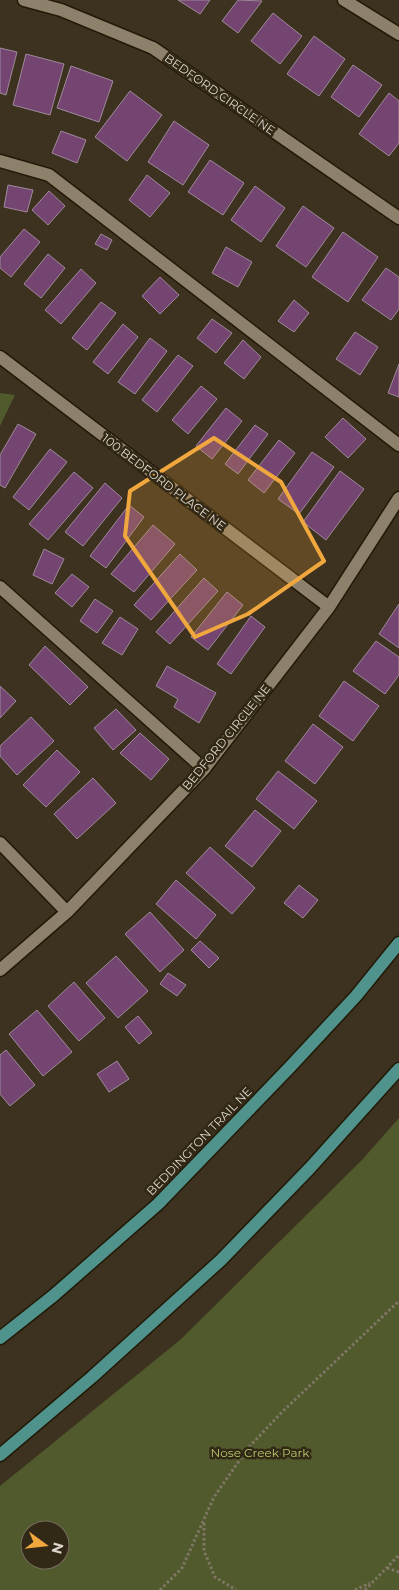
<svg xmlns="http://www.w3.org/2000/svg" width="399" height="1590" font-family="Montserrat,sans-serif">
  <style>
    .green { fill: #515a2c; fill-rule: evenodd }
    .building { fill: #744570; stroke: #9e8a9b }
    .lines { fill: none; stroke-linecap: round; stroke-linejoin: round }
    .lane-casing { stroke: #221907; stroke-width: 15 }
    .street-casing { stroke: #221907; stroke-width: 15 }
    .primary-casing { stroke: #221907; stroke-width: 15 }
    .path { stroke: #807767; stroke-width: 3; stroke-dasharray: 2.5 2.5; stroke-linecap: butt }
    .lane { stroke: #8d816c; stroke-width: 12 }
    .street { stroke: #8d816c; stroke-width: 12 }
    .primary { stroke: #50938d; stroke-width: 12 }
    .marked { fill: #efa73e; fill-opacity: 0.2; stroke: #efa73e; stroke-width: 4; stroke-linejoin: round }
    .labels { text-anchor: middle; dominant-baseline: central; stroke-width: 5; stroke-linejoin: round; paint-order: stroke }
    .street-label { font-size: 12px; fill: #ddd6cb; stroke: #312815 }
    .park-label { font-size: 12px; fill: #b7ca6d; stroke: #312815 }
  </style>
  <rect width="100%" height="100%" fill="#3c321f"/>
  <!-- green -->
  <path class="green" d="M0,393L15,395L0,426Z
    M399,1118V1590H0V1486L180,1340L361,1161ZM30,1530H60V1560H30Z"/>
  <!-- building -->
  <path class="building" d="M178,0H210L200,14Z
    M238,0L262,1L238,33L222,21Z
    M273,13L302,36L280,64L251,41Z
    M314,36L345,59L319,96L287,74Z
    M0,48L17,52L6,95L0,93Z
    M26,54L64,64L50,115L13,105Z
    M353,65L382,85L359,117L331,97Z
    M71,66L113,81L99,122L57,108Z
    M130,91L162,115L127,161L95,137Z
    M389,93L399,101V143L389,156L359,134Z
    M174,121L209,145L183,185L148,162Z
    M61,131L86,140L77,163L52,153Z
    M210,160L244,183L223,215L188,192Z
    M147,175L170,193L150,217L129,200Z
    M8,185L33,190L27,212L4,207Z
    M255,186L285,208L261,242L231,220Z
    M49,191L65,206L48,225L32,210Z
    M303,206L334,228L306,267L276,246Z
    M24,229L40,242L11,277L0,268V257Z
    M343,232L378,257L348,302L312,277Z
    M101,234L112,240L107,250L95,244Z
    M226,247L252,262L238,287L212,273Z
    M48,254L65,268L41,298L24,284Z
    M386,268L399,277V309L391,320L362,300Z
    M81,269L96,283L61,324L45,310Z
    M160,277L179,295L160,314L142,296Z
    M294,300L309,313L294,332L278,321Z
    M101,302L116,313L87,350L72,338Z
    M212,319L232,333L216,353L197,338Z
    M123,324L138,337L108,374L93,362Z
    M355,332L378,347L360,375L336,359Z
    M150,338L167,351L135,394L118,382Z
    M243,340L261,357L244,379L224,363Z
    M178,355L193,366L157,412L142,400Z
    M399,364V397L388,393Z
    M201,386L217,399L188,434L172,420Z
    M226,408L242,421L212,459L196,446Z
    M343,418L366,439L348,458L325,437Z
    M18,424L36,434L5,488L0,485V455Z
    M255,425L268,434L238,474L225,464Z
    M279,440L295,453L264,493L248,480Z
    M50,449L67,462L29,510L13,497Z
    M312,452L334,467L299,514L278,499Z
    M340,471L364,489L326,540L303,522Z
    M74,472L93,488L48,540L29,524Z
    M105,483L122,498L83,546L65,532Z
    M129,505L144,517L106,568L90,556Z
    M153,525L175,544L134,592L111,574Z
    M44,549L64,559L52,584L33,575Z
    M180,554L197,570L151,620L134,605Z
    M72,574L89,587L72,607L55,593Z
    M204,578L218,591L170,644L156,632Z
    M227,592L243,605L208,650L191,637Z
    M95,599L113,611L97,633L80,621Z
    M399,604V648L379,634Z
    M251,616L265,627L231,674L217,664Z
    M120,617L138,629L122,655L102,643Z
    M376,641L399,657V675L385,694L353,671Z
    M45,646L88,687L70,705L29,665Z
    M167,666L216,693L199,723L174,707L178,699L156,686Z
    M344,681L379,706L353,741L319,716Z
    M0,686L16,701L0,718Z
    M116,709L136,730L113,750L94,728Z
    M31,717L54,741L17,775L0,756V746Z
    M313,724L343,747L315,784L285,761Z
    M140,733L169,759L151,780L120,753Z
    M57,750L80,772L46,807L23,785Z
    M278,771L317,801L294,829L256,799Z
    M93,778L116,803L77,839L54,814Z
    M255,810L281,831L252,867L225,846Z
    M210,847L255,888L232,914L186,873Z
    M176,880L216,915L196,939L156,904Z
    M299,885L318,900L303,918L284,903Z
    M150,912L184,950L160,972L125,934Z
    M200,941L219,958L209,968L191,950Z
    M116,956L148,991L118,1018L86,983Z
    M168,973L186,985L177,996L160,984Z
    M74,982L105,1018L79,1041L48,1006Z
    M37,1010L72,1052L43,1076L9,1034Z
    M138,1016L152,1033L139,1044L125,1027Z
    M6,1050L35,1085L10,1106L0,1094V1055Z
    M117,1061L129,1079L109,1092L97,1074Z"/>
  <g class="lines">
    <!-- lane casing -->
    <g class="lane-casing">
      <path id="lane" d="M344,0L399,34
        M0,161L49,175L399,445
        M0,587L204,769"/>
    </g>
    <!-- street casing -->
    <g class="street-casing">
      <path id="street" d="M24,0L61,10L153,48L399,218
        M0,357L329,607
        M0,843L67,912
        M0,970L67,912L204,769L329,607L399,498"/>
    </g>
    <!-- primary casing -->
    <g class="primary-casing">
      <path id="primary" d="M0,1338L53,1296L158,1204L290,1067L356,996L399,943
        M0,1455L92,1377L221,1260L310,1168L399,1069"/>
    </g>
    <!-- path -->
    <path class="path" d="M204,1523V1551L215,1577L236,1590
      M387,1568L399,1572
      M160,1590L182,1568L214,1497L248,1448L282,1412L399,1301
      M355,1590L370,1583
      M365,1590L399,1555"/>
    <!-- lane -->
    <use href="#lane" class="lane"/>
    <!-- street -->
    <use href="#street" class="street"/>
    <!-- primary -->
    <use href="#primary" class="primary"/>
  </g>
  <!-- marked area -->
  <path class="marked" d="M214,438L281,482L324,561L248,614L195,637L125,536L130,491Z"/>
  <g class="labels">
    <!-- street labels -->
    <g class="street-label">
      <text transform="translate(220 94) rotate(35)">BEDFORD CIRCLE NE</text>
      <text transform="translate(164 482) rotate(37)">100 BEDFORD PLACE NE</text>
      <text transform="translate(226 737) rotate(-51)">BEDFORD CIRCLE NE</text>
      <text transform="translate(199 1141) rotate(-46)">BEDDINGTON TRAIL NE</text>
    </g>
    <!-- park labels -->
    <g class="park-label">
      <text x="260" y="1452">Nose Creek Park</text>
    </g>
  </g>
  <!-- north arrow -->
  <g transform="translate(45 1545) rotate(105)"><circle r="24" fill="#312815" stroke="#766e5e"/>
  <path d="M0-4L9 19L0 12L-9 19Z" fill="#efa73e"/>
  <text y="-8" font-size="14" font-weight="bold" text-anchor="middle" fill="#ddd6cb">N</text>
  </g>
</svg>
